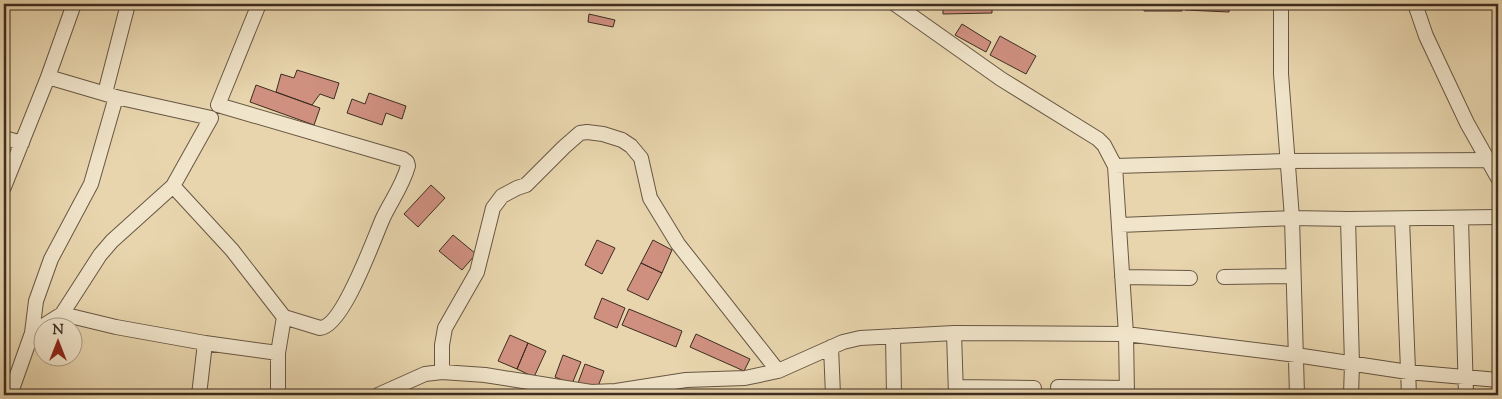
<svg xmlns="http://www.w3.org/2000/svg" width="1502" height="399" font-family="'Sorts Mill Goudy',serif">
  <style>
    .building { fill: #cf9080; stroke: #3d2d20 }
    .lines { fill: none; stroke-linecap: round; stroke-linejoin: round }
    .minor-casing { stroke: #685743; stroke-width: 16 }
    .minor { stroke: #f0e4ca; stroke-width: 14 }
  </style>
  <rect width="100%" height="100%" fill="#e8d5ad"/>
  <filter id="stains"><feTurbulence type="fractalNoise" baseFrequency=".004" numOctaves="4"/><feColorMatrix values="0 0 0 0 .2 0 0 0 0 .09 0 0 0 0 .02 0 0 0 .5 -.17"/></filter>
  <radialGradient id="worn" r=".72"><stop offset=".6" stop-color="#630" stop-opacity="0"/><stop offset="1" stop-color="#630" stop-opacity=".3"/></radialGradient>
  <!-- building -->
  <path class="building" d="M943,4H992V13L943,14Z
    M1144,4H1182V11H1144Z
    M1185,4H1229V12L1185,10Z
    M589,14L615,20L613,27L588,22Z
    M962,24L991,42L986,52L955,35Z
    M1000,36L1036,56L1026,74L990,55Z
    M297,70L339,83L334,99L320,94L312,105L276,92L281,74L294,78Z
    M256,85L320,108L314,125L250,102Z
    M369,93L406,106L402,119L386,113L382,125L347,113L352,99L365,104Z
    M431,185L445,198L418,227L404,214Z
    M453,235L476,254L462,270L439,251Z
    M597,240L615,248L602,274L585,265Z
    M653,240L672,250L662,273L641,263Z
    M641,263L662,273L648,300L627,290Z
    M602,298L625,308L617,328L594,318Z
    M629,309L682,331L676,347L622,325Z
    M696,334L750,359L744,371L690,347Z
    M510,335L528,343L517,369L498,361Z
    M528,343L546,351L534,377L517,369Z
    M563,355L581,362L572,384L555,377Z
    M585,364L604,371L597,389L578,383Z"/>
  <g class="lines">
    <!-- minor casing -->
    <g class="minor-casing">
      <path id="minor" d="M259,4L218,105L403,159L407,162L408,166C403,185 391,201 383,218C374,238 343,327 320,328L284,317
        M895,4L1001,79L1098,139L1104,145L1115,166L1126,334L1127,395
        M1281,4V74L1292,218L1297,395
        M1415,4L1426,36L1467,123L1498,178
        M48,77L74,4
        M105,93L128,4
        M4,138L22,143
        M1115,166L1287,161L1498,160
        M173,186L232,250L284,317L278,353V395
        M4,187L48,77L116,97L91,184L51,259L36,301L32,333L10,395
        M1348,219L1352,364L1351,395
        M1402,219L1409,395
        M1461,219L1466,395
        M1120,225L1292,218L1348,219L1498,217
        M1122,277L1190,278
        M1224,277L1293,276
        M62,314L116,327L205,343L199,395
        M32,333L62,314L100,255L112,241L173,186L211,118L116,97
        M954,333L956,395
        M893,336L894,395
        M205,343L278,353
        M831,347L833,395
        M442,372V345L445,328L477,272L493,208L502,196L517,188L526,185L564,147L580,133L587,132L603,134L622,140L631,146L641,158L650,198L678,244L778,371
        M956,387L1034,388
        M1058,387L1127,388
        M378,395L425,374L442,372L485,375L591,392L616,391L686,380L745,378L778,371L843,342L860,338L954,333L1126,334L1296,355L1408,372L1498,380"/>
    </g>
    <!-- minor -->
    <use href="#minor" class="minor"/>
  </g>
  <!-- margin -->
  <rect width="1502" height="399" fill="none" stroke="#e8d5ad" stroke-width="20"/>
  <rect x="5" y="5" width="1492" height="389" fill="none" stroke="#3d2d20" stroke-width="2.5"/>
  <rect x="10" y="10" width="1482" height="379" fill="none" stroke="#3d2d20"/>
  <!-- north arrow -->
  <g transform="translate(58 342)"><circle r="24" fill="#f0e4ca" stroke="#a89b86"/>
  <path d="M0-4L9 19L0 12L-9 19Z" fill="#8f2418"/>
  <text y="-8" font-size="14" font-weight="bold" text-anchor="middle" fill="#3d2d20">N</text>
  </g>
  <rect width="100%" height="100%" filter="url(#stains)"/>
  <rect width="100%" height="100%" fill="url(#worn)"/>
</svg>
